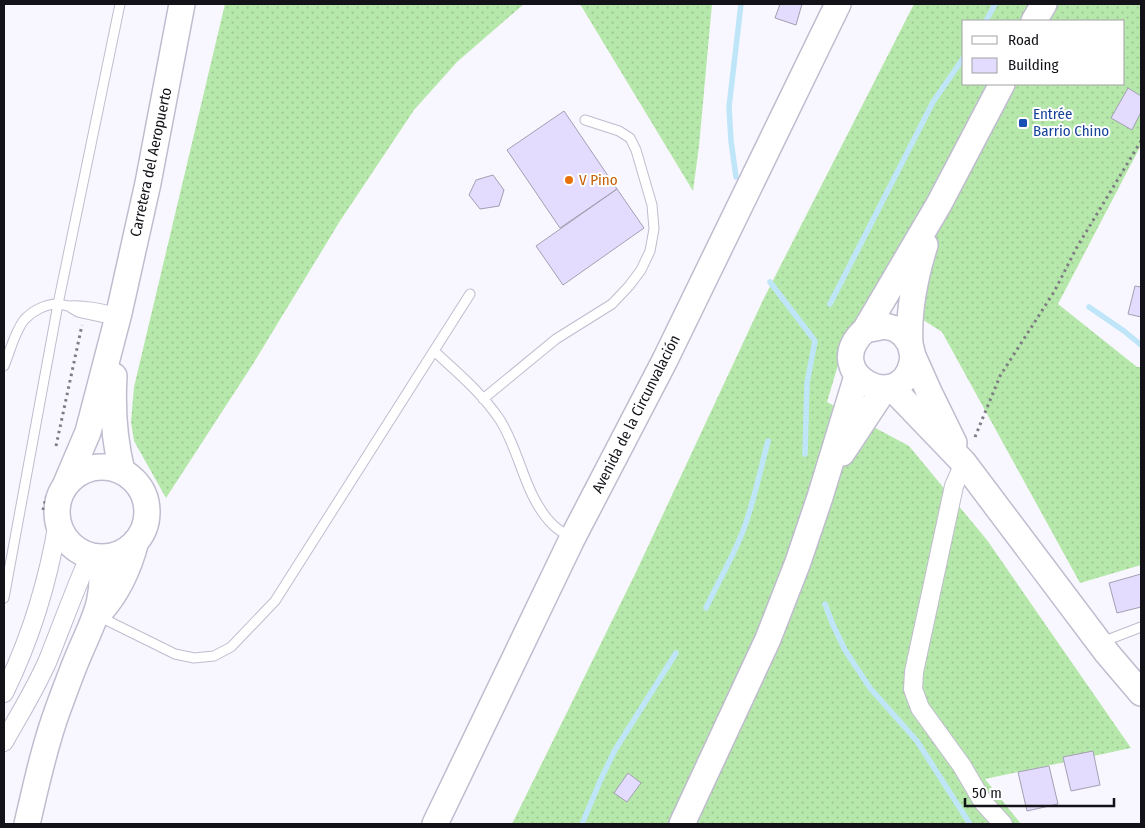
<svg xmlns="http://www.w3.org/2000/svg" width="1145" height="828" font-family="'Fira Sans Condensed',sans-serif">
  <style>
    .grass { fill: url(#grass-dots); fill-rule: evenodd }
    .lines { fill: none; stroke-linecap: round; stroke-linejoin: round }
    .stream { stroke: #bfe6f8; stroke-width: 5.5 }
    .building { fill: #e3dcfe; stroke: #a39fb2 }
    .lane-casing { stroke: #c0bccf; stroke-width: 11 }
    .street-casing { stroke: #c0bccf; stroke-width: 20 }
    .secondary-casing { stroke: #c0bccf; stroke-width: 28 }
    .path { stroke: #7d7c83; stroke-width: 3; stroke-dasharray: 2.5 4; stroke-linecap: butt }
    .lane { stroke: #fff; stroke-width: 9 }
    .street { stroke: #fff; stroke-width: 18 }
    .secondary { stroke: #fff; stroke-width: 25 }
    .transit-dot { fill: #1a4fb4; stroke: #fff; stroke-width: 2 }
    .food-dot { fill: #e8710a; stroke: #fff; stroke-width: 2 }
    .labels { text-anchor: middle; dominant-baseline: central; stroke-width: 4; stroke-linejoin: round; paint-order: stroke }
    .transit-label { font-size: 15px; fill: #164399; stroke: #fff; text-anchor: start }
    .street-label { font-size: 15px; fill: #131218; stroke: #fff }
    .food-label { font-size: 15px; fill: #c56008; stroke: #fff; text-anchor: start }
  </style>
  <defs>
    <pattern id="grass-dots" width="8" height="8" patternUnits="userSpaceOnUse" patternTransform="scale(1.25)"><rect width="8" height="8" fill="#b7e8ab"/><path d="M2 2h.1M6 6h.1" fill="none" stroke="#9cc692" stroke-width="1.8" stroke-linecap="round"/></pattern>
  </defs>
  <rect width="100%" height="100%" fill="#f8f6fe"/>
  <!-- grass -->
  <path class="grass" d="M225,4H524L457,62L414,110L340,221L253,364L166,498L134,441L131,422L134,387Z
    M580,4H712L699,146L693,191Z
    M914,4H1141V145L1058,304L1137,367H1141V565L1080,583L942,332L875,289L838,365L827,402L909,446L987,540L1131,748L985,779L1021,824H512L637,570L764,298ZM964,21H1124V84H964Z"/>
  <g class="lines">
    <!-- stream -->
    <path class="stream" d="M986,21L995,4
      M736,177L731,141L729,107L741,4
      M770,282L815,341L807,383L805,454
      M830,304L933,102L964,57
      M1089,307L1124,331L1141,345
      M825,604L833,625L845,650L870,688L917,741L970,824
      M706,608C718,582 733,557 743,531C754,502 760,471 768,441
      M582,824L601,779L615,750L676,653"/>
  </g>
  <!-- building -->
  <path class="building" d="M780,4H802L796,25L775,18Z
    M1128,88L1141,96V112L1132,130L1111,118Z
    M564,111L617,189L560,228L507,150Z
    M493,175L504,190L499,206L480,209L469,195L476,180Z
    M617,189L644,228L563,285L536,246Z
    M1135,286L1141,287V317L1128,314Z
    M1141,574V607L1117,613L1109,583Z
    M1093,751L1100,785L1071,791L1063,757Z
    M1049,766L1058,804L1027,811L1018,772Z
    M628,773L641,783L627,802L614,793Z"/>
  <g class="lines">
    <!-- lane casing -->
    <g class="lane-casing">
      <path id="lane" d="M68,306L78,312L115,320
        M434,351C457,372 482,393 500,420C521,453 524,496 553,525C558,530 565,534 572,538
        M4,366C10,352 14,333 24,320C32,311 45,304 58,304C62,304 65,306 69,306C87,305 102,309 119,313
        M483,399L556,339L612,304L629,286L641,270L650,251L654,229L652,205L636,150L630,138L619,131L585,120
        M4,598L58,304L120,4
        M98,616L175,654L194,658L214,656L231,647L275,601L470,294
        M1102,642L1141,627"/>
    </g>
    <!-- street casing -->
    <g class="street-casing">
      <path id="street" d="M964,463L954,486L914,672L913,689L920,708L962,766L983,802L1003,824
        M4,693C31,638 48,582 58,522
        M4,742C19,715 36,688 48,660C62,625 75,589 90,555"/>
    </g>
    <!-- secondary casing -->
    <g class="secondary-casing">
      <path id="secondary" d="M1034,21L1044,4
        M865,330L885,326L896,329L904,335L910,344L913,356L929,392L954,443
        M910,344C908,310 915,277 925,245
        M913,356C907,420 816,375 865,330L939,204L1002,84
        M114,376C112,409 114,439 122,471
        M891,387L964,463L1107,653L1141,693
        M842,453L885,388
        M57 512a45 45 0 1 1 90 0a45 45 0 1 1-90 0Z
        M65,486L88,432L119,313L148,183L182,4
        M100,612C119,591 129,568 136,541
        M27,824C36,786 44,747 58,709C64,693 70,676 77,659C94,618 106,603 101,557
        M435,824L572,539L665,360L838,4
        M682,824L768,639L798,562L820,497L857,376"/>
    </g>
    <!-- path -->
    <path class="path" d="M975,437L1000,376L1054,292L1077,247L1141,141
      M56,446L82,325
      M43,510L46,497"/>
    <!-- lane -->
    <use href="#lane" class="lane"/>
    <!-- street -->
    <use href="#street" class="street"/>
    <!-- secondary -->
    <use href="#secondary" class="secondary"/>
  </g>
  <!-- markers -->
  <rect class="transit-dot" x="1018" y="118" width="10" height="10" rx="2.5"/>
  <circle class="food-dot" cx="569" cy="180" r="5"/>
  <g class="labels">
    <!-- transit labels -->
    <g class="transit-label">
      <text x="1033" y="114">Entrée<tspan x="1033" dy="17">Barrio Chino</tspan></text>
    </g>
    <!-- street labels -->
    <g class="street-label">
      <text transform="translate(151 162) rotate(-78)">Carretera del Aeropuerto</text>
      <text transform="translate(636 414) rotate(-63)">Avenida de la Circunvalación</text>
    </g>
    <!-- food labels -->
    <g class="food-label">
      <text x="579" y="180">V Pino</text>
    </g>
  </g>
  <!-- border -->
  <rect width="1145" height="828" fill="none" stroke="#131218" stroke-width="10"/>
  <!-- legend -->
  <rect x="962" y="20" width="162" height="65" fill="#ffffff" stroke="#a1a0a3"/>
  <rect x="972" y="36" width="25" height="8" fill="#ffffff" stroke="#a1a0a3"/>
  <text x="1008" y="45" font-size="15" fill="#131218">Road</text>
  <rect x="972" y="58" width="25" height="15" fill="#e3dcfe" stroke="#a1a0a3"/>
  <text x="1008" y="70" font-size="15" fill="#131218">Building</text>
  <!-- scale -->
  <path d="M965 798v8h149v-8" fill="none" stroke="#131218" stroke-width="2.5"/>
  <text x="972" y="798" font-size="15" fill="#131218" stroke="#ffffff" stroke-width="4" paint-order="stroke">50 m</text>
</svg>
